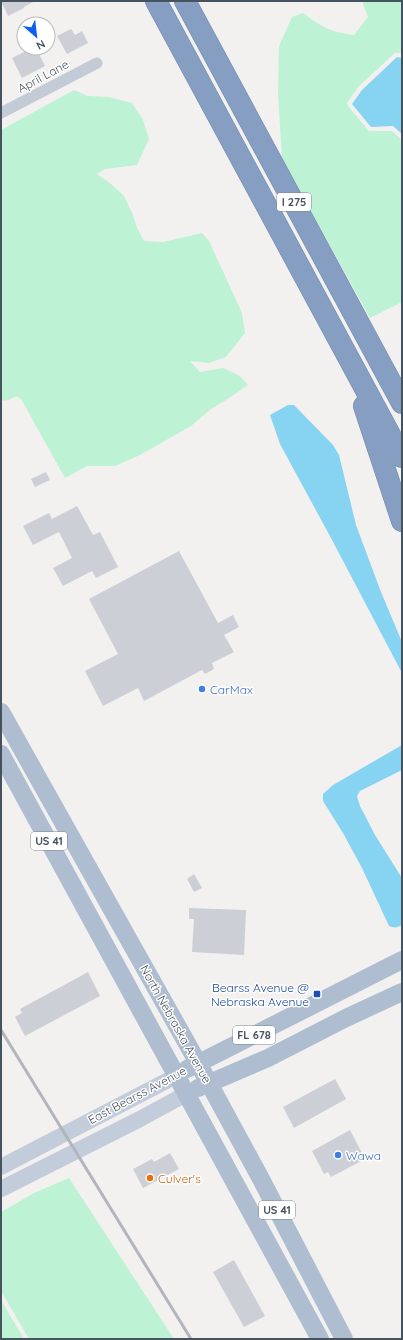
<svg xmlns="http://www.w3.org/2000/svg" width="403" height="1340" font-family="Quicksand,sans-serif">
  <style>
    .green { fill: #bdf2d5 }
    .water { fill: #87d4f2 }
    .building { fill: #cccfd5 }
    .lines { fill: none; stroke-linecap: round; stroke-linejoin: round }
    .highway-casing { stroke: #7089ae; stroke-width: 22 }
    .street { stroke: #c3cbd6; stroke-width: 11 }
    .secondary { stroke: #c2ccda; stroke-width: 16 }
    .primary { stroke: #aebdd0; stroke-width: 18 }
    .highway { stroke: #859ec2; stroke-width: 21 }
    .rail { stroke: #b2b5bb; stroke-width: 3 }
    .shop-dot { fill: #3f7fe0; stroke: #fff; stroke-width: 1.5 }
    .transit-dot { fill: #1a4fb4; stroke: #fff; stroke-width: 1.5 }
    .food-dot { fill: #e8710a; stroke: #fff; stroke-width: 1.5 }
    .labels { text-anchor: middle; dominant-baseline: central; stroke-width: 3; stroke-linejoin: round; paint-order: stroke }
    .shield { fill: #fff; stroke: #7e868f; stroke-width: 1 }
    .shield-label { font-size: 11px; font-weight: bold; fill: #47525f }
    .street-label { font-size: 12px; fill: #47525f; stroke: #fff }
    .shop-label { font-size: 12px; fill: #366cbe; stroke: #fff; text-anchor: start }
    .transit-label { font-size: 12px; fill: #164399; stroke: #fff; text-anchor: end }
    .food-label { font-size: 12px; fill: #c56008; stroke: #fff; text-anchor: start }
  </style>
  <rect width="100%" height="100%" fill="#f3f0f0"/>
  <!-- green -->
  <path class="green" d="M363,1H402V53H395L359,86L347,103L348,106L369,131H392L402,140V302L370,318L282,159L278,95L279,46L292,17L303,13C322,27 330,32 354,35L368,17L363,4Z
    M74,90L88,96L109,97L132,103L143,120L149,139L137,165L105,169L97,174L111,184L124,196L133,215L137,228L144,241L163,242L202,233L209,241L242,313L245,333L226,357L209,363L190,361L200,372L223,368L240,376L248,385L226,400L211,409L191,426L140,455L115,466H87L65,478L21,399L16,396L9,400L3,401L1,397V130Z
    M69,1178L174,1339H29L1,1291V1212L34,1193Z
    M1,1300L24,1339H1Z"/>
  <!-- water -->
  <path class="water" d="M397,57L402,58V134L393,126L371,127L352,104L362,90Z
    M288,405H294L333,445L339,455L356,525L381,592L402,642V673L331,538L280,444L270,415Z
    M402,745V770L360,791L357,796L360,806L375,835L402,878V925C397,928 394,928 389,926L362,868L343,833L323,801V794L333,785Z"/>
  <!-- building -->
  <path class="building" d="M1,1H35L24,7V8L8,16Z
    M71,29L75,35L82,31L88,43L67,54L57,36Z
    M32,48H36L45,66L22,78L12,58Z
    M46,472L50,480L35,487L31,479Z
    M77,506L93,535L100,532L118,567L96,578L92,571L63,586L53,568L72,558L59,532L33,545L23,526L49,513L52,519Z
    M179,551L218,623L233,615L239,627L224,635L234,652L212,663L214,669L205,674L202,670L144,701L138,688L103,706L85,671L118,654L89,599Z
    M194,874L202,888L194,892L187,879Z
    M189,908L246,910L244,955L192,952L194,919H189Z
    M88,972L100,996L25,1036L15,1017L22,1013L20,1009Z
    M335,1079L346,1099L294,1128L283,1107Z
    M350,1130L365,1159L331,1177L328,1172L324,1174L312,1151Z
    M170,1153L179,1169L143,1188L133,1169L152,1159L154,1162Z
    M234,1260L265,1316L244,1327L213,1272Z"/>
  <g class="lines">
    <!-- highway casing -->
    <g class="highway-casing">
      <path id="highway" d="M156,1L402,457
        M185,1L402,403
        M364,406L402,521"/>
    </g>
    <!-- street -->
    <path class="street" d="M1,113L97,63"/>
    <!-- secondary -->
    <path class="secondary" d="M1,1167L176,1076
      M1,1189L140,1119L186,1094"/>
    <!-- primary -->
    <path class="primary" d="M1,712L198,1063L261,1179L344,1339
      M1,754L320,1339
      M187,1069L402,960
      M198,1088L268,1058L346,1018L402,992"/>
    <!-- highway -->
    <use href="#highway" class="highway"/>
    <!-- rail -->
    <path class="rail" d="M1,1030L191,1339"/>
  </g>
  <!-- markers -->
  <g class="shop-dot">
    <circle cx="202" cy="689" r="4"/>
    <circle cx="338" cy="1155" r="4"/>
  </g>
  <rect class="transit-dot" x="313" y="990" width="8" height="8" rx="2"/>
  <circle class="food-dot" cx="150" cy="1178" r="4"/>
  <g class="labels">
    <!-- shield labels -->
    <g class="shield">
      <rect x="277" y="193" width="34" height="18" rx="3"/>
      <rect x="31" y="832" width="36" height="18" rx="3"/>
      <rect x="233" y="1026" width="42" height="18" rx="3"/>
      <rect x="259" y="1201" width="36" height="18" rx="3"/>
    </g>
    <g class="shield-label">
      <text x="294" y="202">I 275</text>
      <text x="49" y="841">US 41</text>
      <text x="254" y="1035">FL 678</text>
      <text x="277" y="1210">US 41</text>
    </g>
    <!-- street labels -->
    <g class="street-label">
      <text transform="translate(43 76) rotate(-28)">April Lane</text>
      <text transform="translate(176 1024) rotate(61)">North Nebraska Avenue</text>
      <text transform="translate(137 1095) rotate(-28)">East Bearss Avenue</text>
    </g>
    <!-- shop labels -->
    <g class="shop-label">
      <text x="210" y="689">CarMax</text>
      <text x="346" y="1155">Wawa</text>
    </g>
    <!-- transit labels -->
    <g class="transit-label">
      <text x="309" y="987">Bearss Avenue @<tspan x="309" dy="14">Nebraska Avenue</tspan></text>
    </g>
    <!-- food labels -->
    <g class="food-label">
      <text x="158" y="1178">Culver's</text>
    </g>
  </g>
  <!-- border -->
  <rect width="403" height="1340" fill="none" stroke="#47525f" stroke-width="4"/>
  <!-- north arrow -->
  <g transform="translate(36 36) rotate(152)"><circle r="19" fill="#ffffff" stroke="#b5babf"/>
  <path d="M0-3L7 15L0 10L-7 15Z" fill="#0e5fef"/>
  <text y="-6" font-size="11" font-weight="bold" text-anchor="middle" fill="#47525f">N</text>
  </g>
</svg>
